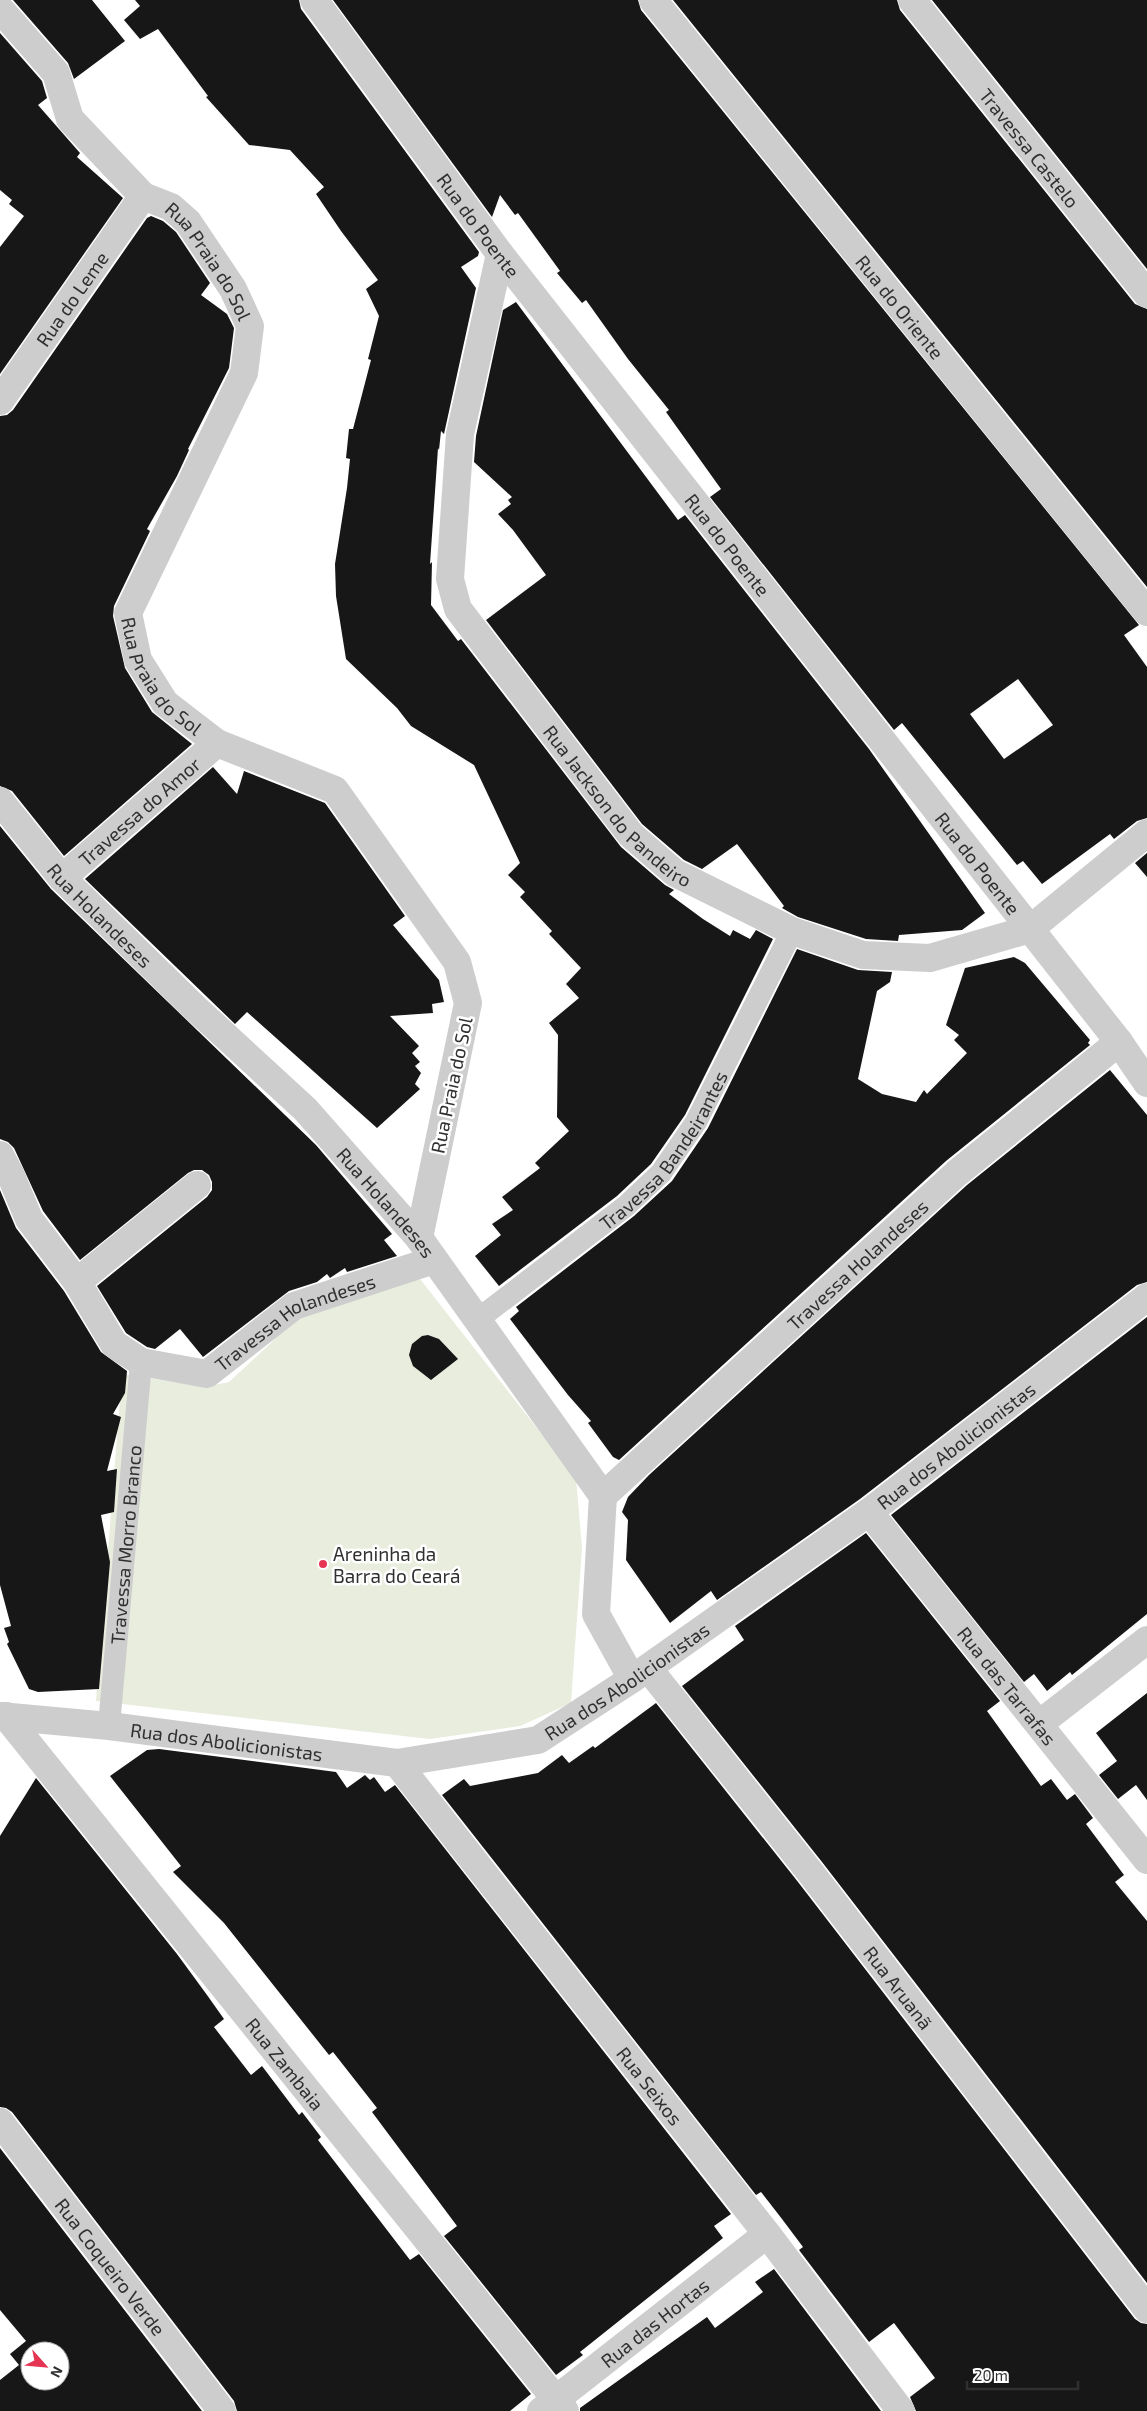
<svg xmlns="http://www.w3.org/2000/svg" width="1147" height="2411" font-family="'Exo 2',sans-serif">
  <style>
    .green { fill: #e8edde }
    .building { fill: #171717; fill-rule: evenodd }
    .lines { fill: none; stroke-linecap: round; stroke-linejoin: round }
    .lane { stroke: #cdcdcd; stroke-width: 22 }
    .street { stroke: #cdcdcd; stroke-width: 28 }
    .poi-dot { fill: #e63453; stroke: #fff; stroke-width: 2 }
    .labels { text-anchor: middle; dominant-baseline: central; stroke-width: 5; stroke-linejoin: round; paint-order: stroke }
    .street-label { font-size: 19px; fill: #303030; stroke: #fff }
    .poi-label { font-size: 19px; fill: #303030; stroke: #fff; text-anchor: start }
  </style>
  <rect width="100%" height="100%" fill="#fff"/>
  <!-- green -->
  <path class="green" d="M420,1279L576,1478L582,1548L571,1703L520,1726L430,1739L96,1701L122,1374L205,1387L229,1382L270,1344L298,1314Z"/>
  <!-- building -->
  <path class="building" d="M13,0H92L125,41L74,79L68,63Z
    M135,0H299L301,9L479,252L478,256L461,267L476,288L444,434L441,431L439,450L438,448L430,564L432,562L431,605L458,641L461,639L621,847L665,885L674,890L669,894L703,919L730,936L733,930L750,939L756,930L773,939L685,1115L651,1164L617,1196L499,1286L475,1256L501,1235L492,1224L513,1210L502,1197L540,1168L535,1163L569,1131L557,1117L558,1035L549,1023L579,998L566,984L581,968L549,934L552,931L520,897L525,892L508,875L520,863L474,765L411,726L397,708L346,659L336,596L335,564L347,488L350,459L346,458L349,429H353L371,360L368,359L379,316L366,289L378,280L341,231L316,194L324,187L290,150L249,145L206,97L208,96L158,29L140,39L124,20L140,6Z
    M333,0H638L641,10L1139,625L1124,635L1147,667V818L1137,821L1114,839L1110,834L1042,884L1023,861L1017,865L902,723L894,730L710,497L721,489L666,412L669,410L628,359L586,300L582,303L557,273L560,271L518,213L515,215L500,195L492,217ZM1018,679L1053,725L1004,759L970,714Z
    M673,0H897L900,10L1135,304L1147,309V587Z
    M932,0H1147V269Z
    M0,33L42,81L47,98L38,105L80,153L77,157L123,198L0,374V247L24,216L9,204L12,200L0,190Z
    M151,216L163,221L176,232L210,283L201,295L227,314L234,328L229,368L188,449L189,450L177,476L147,529L150,531L114,606L113,616L125,668L152,712L192,744L64,856L12,791L0,786V416L7,415L13,410L147,218Z
    M516,302L678,520L685,515L869,749L985,913L962,930L899,935L898,941L866,939L798,917L782,908L784,906L737,844L702,869L684,860L642,824L486,620L546,575L513,530L498,514L511,504L508,500L512,497L474,462L476,436L503,310Z
    M213,767L237,794L244,771L325,803L405,916L393,925L439,980L444,1002L432,1004L433,1013L390,1016L419,1046L412,1053L420,1062L415,1066L421,1073L415,1084L420,1089L377,1128L247,1012L235,1024L85,879Z
    M0,826L51,889L316,1145L392,1234L384,1240L397,1256L347,1272L345,1268L330,1278L327,1274L317,1282L289,1291L203,1357L180,1329L155,1349L147,1347L126,1333L97,1286L207,1197L212,1190V1182L209,1175L202,1170H194L188,1173L80,1260L43,1211L14,1148L8,1142L0,1139Z
    M1147,853V877L1135,863Z
    M797,949L858,970L892,972L890,982L877,991L858,1079L882,1094L916,1102L924,1090L927,1094L967,1053L954,1040L959,1035L946,1025L965,968L1014,957L1025,963L1090,1040L1088,1043L1090,1045L946,1161L619,1460L613,1457L588,1423L591,1421L568,1395L510,1319L519,1311L516,1307L634,1216L672,1181L708,1128Z
    M1110,1070L1147,1115V1282L1137,1285L860,1499L717,1600L711,1591L670,1623L626,1560L628,1520L622,1512L628,1497L649,1475L967,1185Z
    M0,1190L16,1228L64,1291L101,1352L127,1371L125,1393L113,1414L121,1417L107,1471L117,1469L114,1512L101,1515L110,1562L99,1689L38,1692L29,1689L7,1644L9,1642L4,1628L11,1626L0,1585Z
    M1147,1317V1614L1072,1675L1070,1672L1047,1691L1034,1674L1024,1682L891,1515Z
    M428,1335L439,1339L458,1359L431,1380L413,1366L409,1355L412,1344L422,1336Z
    M866,1533L1000,1701L987,1711L1041,1786L1051,1779L1067,1800L1075,1794L1093,1818L1086,1824L1124,1875L1115,1882L1147,1921V2283L822,1862L682,1686L744,1640L735,1626Z
    M1147,1693V1800L1136,1785L1118,1799L1099,1775L1117,1761L1096,1733Z
    M656,1703L798,1882L1135,2319L1141,2323L1147,2324V2411H916L910,2397L935,2378L894,2323L869,2342L799,2250L803,2247L782,2219L761,2192L756,2195L442,1795L464,1779L470,1786L538,1773L562,1755L569,1763L593,1746L595,1748Z
    M159,1749L336,1772L347,1788L365,1775L370,1780L374,1777L385,1792L395,1785L731,2214L714,2226L723,2238L580,2352L583,2355L556,2375L444,2236L457,2226L372,2112L377,2108L333,2052L329,2055L224,1923L173,1872L181,1866L110,1776L147,1750Z
    M36,1778L177,1954L207,1995L224,2019L214,2027L251,2075L262,2066L299,2115L302,2112L321,2137L318,2140L410,2260L419,2254L531,2394L510,2411H237L234,2401L12,2112L6,2108L0,2107V1836Z
    M0,2148L202,2411H0V2380L19,2365L10,2354L26,2341L0,2310ZM30,2351H60V2381H30Z
    M774,2269L881,2411H580V2408L707,2317L715,2328L763,2292L755,2282Z"/>
  <g class="lines">
    <!-- lane -->
    <g class="lane">
      <path id="s1" d="M477,1320L626,1206L661,1173L696,1122L792,931"/>
      <path id="s2" d="M109,1726L141,1362"/>
    </g>
    <!-- street -->
    <g class="street">
      <path id="s3" d="M314,0L500,254L1119,1042L1147,1083"/>
      <path id="s4" d="M653,0L1147,612"/>
      <path id="s5" d="M912,0L1147,294"/>
      <path id="s6" d="M0,9L56,73L70,119L143,196L171,207L188,222L233,289L250,326L244,373L128,613L138,660L165,703L217,743L335,790L457,962L468,1003L419,1238"/>
      <path id="s7" d="M500,254L460,434L450,579L458,609L631,835L675,873L792,931L863,955L930,958L1030,929L1147,833"/>
      <path id="s8" d="M0,401L143,196"/>
      <path id="s9" d="M0,801L62,878L195,1008L305,1109L419,1238L603,1496L596,1614L632,1679"/>
      <path id="s10" d="M62,878L217,743"/>
      <path id="s11" d="M0,1155L11,1176L29,1219L77,1282L114,1344L141,1362L207,1374L294,1306L434,1260"/>
      <path d="M77,1282L197,1185"/>
      <path id="s12" d="M603,1496L957,1173L1119,1042"/>
      <path id="s13" d="M869,1512L1147,1860"/>
      <path id="s14" d="M648,1668L810,1872L1147,2309"/>
      <path id="s15" d="M0,1716L109,1726L397,1763L538,1740L632,1679L869,1512L1147,1297"/>
      <path id="s16" d="M6,1716L565,2411"/>
      <path d="M1039,1724L1147,1640"/>
      <path id="s17" d="M397,1763L767,2234L901,2411"/>
      <path id="s18" d="M0,2122L222,2411"/>
      <path id="s19" d="M541,2411L767,2234"/>
    </g>
  </g>
  <!-- markers -->
  <circle class="poi-dot" cx="323" cy="1564" r="5"/>
  <g class="labels">
    <!-- street labels -->
    <g class="street-label">
      <text stroke="none"><textPath href="#s5" startOffset="189">Travessa Castelo</textPath></text>
      <text stroke="none"><textPath href="#s3" startOffset="279">Rua do Poente</textPath></text>
      <text stroke="none"><textPath href="#s6" startOffset="336">Rua Praia do Sol</textPath></text>
      <text stroke="none"><textPath href="#s8" startOffset="125">Rua do Leme</textPath></text>
      <text stroke="none"><textPath href="#s4" startOffset="394">Rua do Oriente</textPath></text>
      <text stroke="none"><textPath href="#s3" startOffset="684">Rua do Poente</textPath></text>
      <text stroke="none"><textPath href="#s6" startOffset="801">Rua Praia do Sol</textPath></text>
      <text stroke="none"><textPath href="#s7" startOffset="615">Rua Jackson do Pandeiro</textPath></text>
      <text stroke="none"><textPath href="#s10" startOffset="102">Travessa do Amor</textPath></text>
      <text stroke="none"><textPath href="#s3" startOffset="1089">Rua do Poente</textPath></text>
      <text stroke="none"><textPath href="#s9" startOffset="152">Rua Holandeses</textPath></text>
      <text transform="translate(451 1085) rotate(-78)">Rua Praia do Sol</text>
      <text stroke="none"><textPath href="#s1" startOffset="255">Travessa Bandeirantes</textPath></text>
      <text stroke="none"><textPath href="#s9" startOffset="558">Rua Holandeses</textPath></text>
      <text stroke="none"><textPath href="#s12" startOffset="344">Travessa Holandeses</textPath></text>
      <text stroke="none"><textPath href="#s11" startOffset="425">Travessa Holandeses</textPath></text>
      <text stroke="none"><textPath href="#s15" startOffset="1054">Rua dos Abolicionistas</textPath></text>
      <text stroke="none"><textPath href="#s2" startOffset="182">Travessa Morro Branco</textPath></text>
      <text stroke="none"><textPath href="#s15" startOffset="649">Rua dos Abolicionistas</textPath></text>
      <text stroke="none"><textPath href="#s13" startOffset="222">Rua das Tarrafas</textPath></text>
      <text stroke="none"><textPath href="#s15" startOffset="228">Rua dos Abolicionistas</textPath></text>
      <text stroke="none"><textPath href="#s14" startOffset="406">Rua Aruanã</textPath></text>
      <text stroke="none"><textPath href="#s16" startOffset="446">Rua Zambaia</textPath></text>
      <text stroke="none"><textPath href="#s17" startOffset="410">Rua Seixos</textPath></text>
      <text stroke="none"><textPath href="#s18" startOffset="182">Rua Coqueiro Verde</textPath></text>
      <text stroke="none"><textPath href="#s19" startOffset="144">Rua das Hortas</textPath></text>
    </g>
    <!-- poi labels -->
    <g class="poi-label">
      <text x="333" y="1553">Areninha da<tspan x="333" dy="22">Barra do Ceará</tspan></text>
    </g>
  </g>
  <!-- north arrow -->
  <g transform="translate(45 2366) rotate(117)"><circle r="24" fill="#ffffff" stroke="#acacac"/>
  <path d="M0-4L9 19L0 12L-9 19Z" fill="#e63453"/>
  <text y="-8" font-size="14" font-weight="bold" text-anchor="middle" fill="#303030">N</text>
  </g>
  <!-- scale -->
  <path d="M967 2381v8h111v-8" fill="none" stroke="#303030" stroke-width="2.5"/>
  <text x="974" y="2381" font-size="15" fill="#303030" stroke="#ffffff" stroke-width="4" paint-order="stroke">20 m</text>
</svg>
